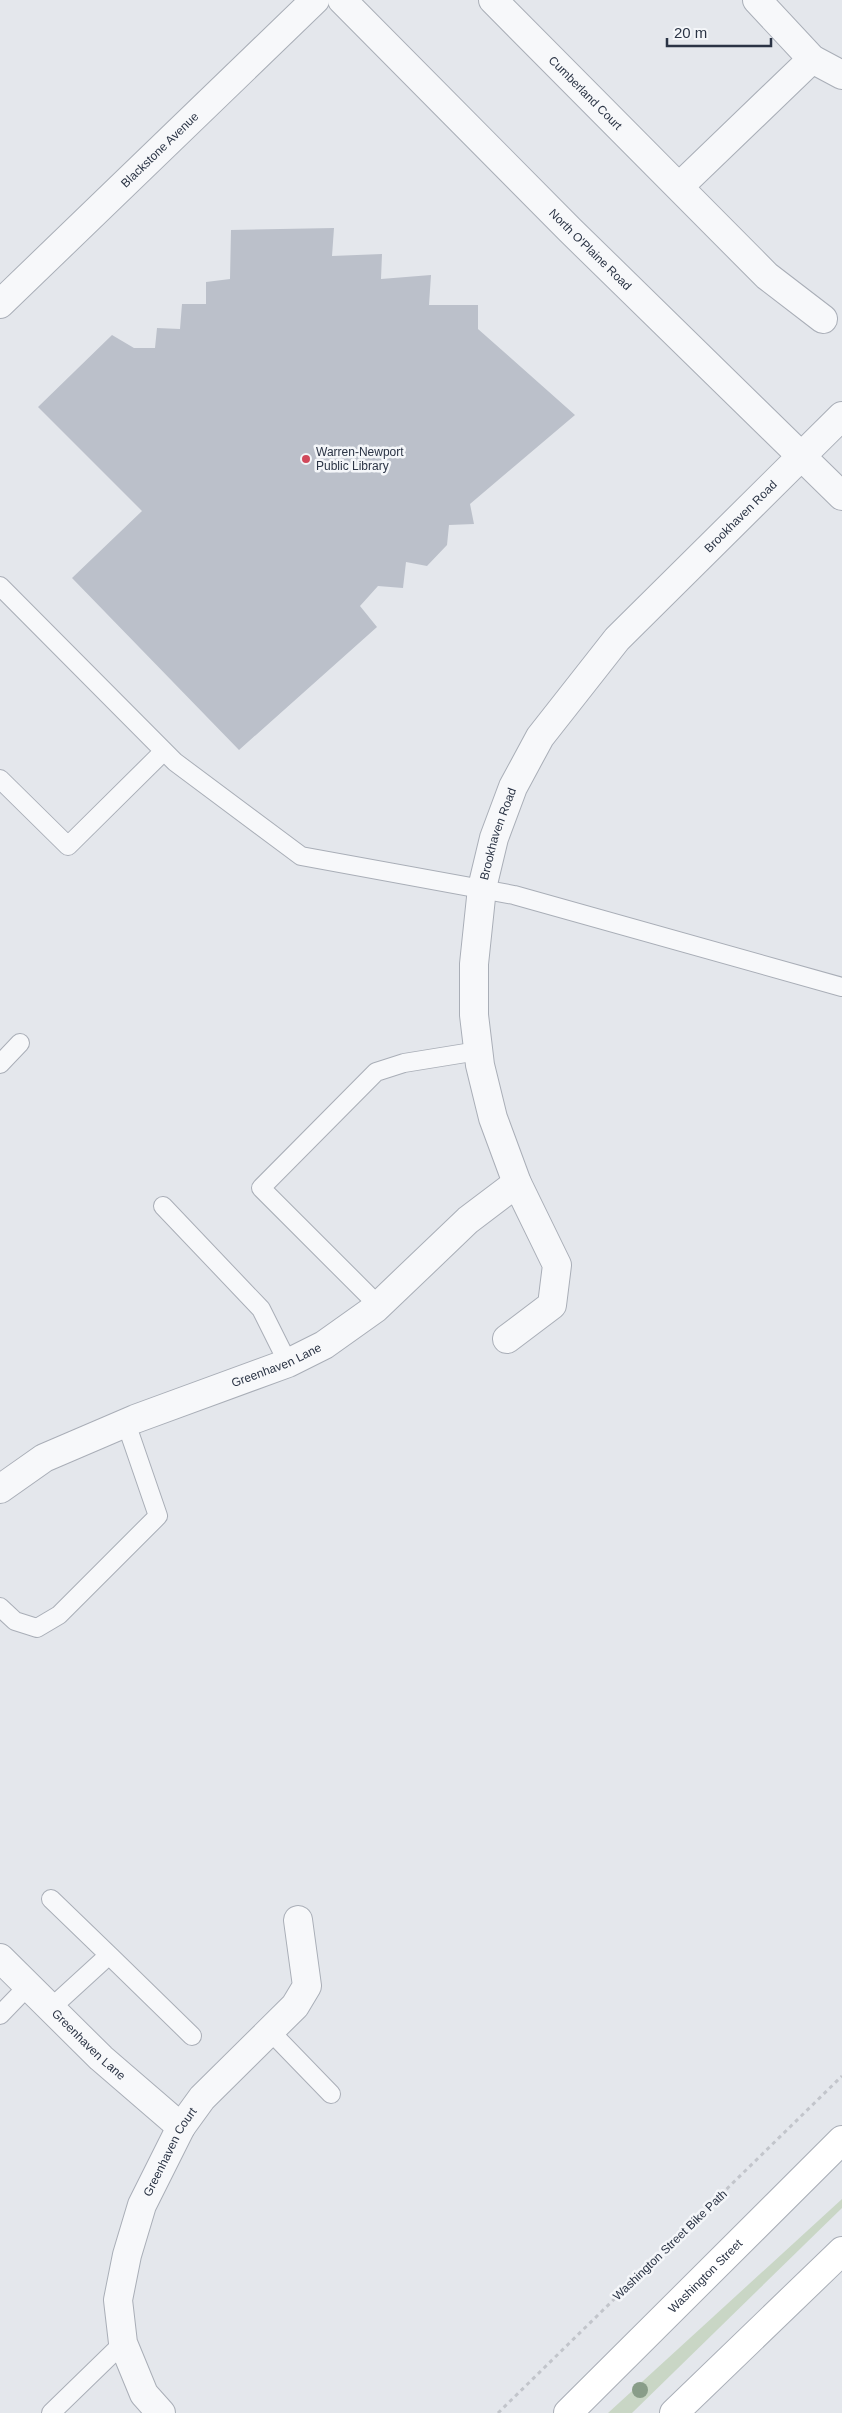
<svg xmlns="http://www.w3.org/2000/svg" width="842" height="2413" font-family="Arial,sans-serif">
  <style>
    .green { fill: #c9d6c5 }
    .building { fill: #bbc0ca }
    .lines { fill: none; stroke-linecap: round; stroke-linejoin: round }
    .service-casing { stroke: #a9aeb7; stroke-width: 20 }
    .minor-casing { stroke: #a9aeb7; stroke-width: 30 }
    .tertiary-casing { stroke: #a9aeb7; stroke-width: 30 }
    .secondary-casing { stroke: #a9aeb7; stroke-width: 30 }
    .path { stroke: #c2c5cb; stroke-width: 3; stroke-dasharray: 4 4; stroke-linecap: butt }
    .service { stroke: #f7f8fa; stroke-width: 18 }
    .minor { stroke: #f7f8fa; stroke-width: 28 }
    .tertiary { stroke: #f7f8fa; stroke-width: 28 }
    .secondary { stroke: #fff; stroke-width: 28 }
    .tree { fill: #899d89 }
    .poi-dot { fill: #d1495b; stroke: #f4f6f9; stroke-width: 2 }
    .labels { text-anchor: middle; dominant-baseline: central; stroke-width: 5; stroke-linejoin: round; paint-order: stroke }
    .street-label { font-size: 12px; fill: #2b3445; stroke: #f4f6f9 }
    .poi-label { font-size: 12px; fill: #2b3445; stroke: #f4f6f9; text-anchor: start }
  </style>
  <rect width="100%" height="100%" fill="#e4e7ec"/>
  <!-- green -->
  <path class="green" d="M842,2199V2208L632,2413H608Z"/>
  <!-- building -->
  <path class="building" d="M334,228L332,256L382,254L381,279L431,275L429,305H478V329L575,415L470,504L474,524L449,525L447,545L427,566L406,562L403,588L378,586L360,606L377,627L239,750L72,578L142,511L38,407L112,335L134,348H155L157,328L180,329L182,304H206V282L230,279L231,230Z"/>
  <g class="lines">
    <!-- service casing -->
    <g class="service-casing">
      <path id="service" d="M0,586L175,762L301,856L514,895L842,987
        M0,779L68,846L164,751
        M0,1064L20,1043
        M163,1206L261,1309L288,1363
        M379,1306L261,1188L376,1072L404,1063L478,1051
        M0,1607L15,1621L37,1628L59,1615L158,1516L126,1423
        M109,1955L192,2036
        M51,2008L109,1955L51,1899
        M0,2015L28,1986
        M270,2031L331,2094
        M51,2413L123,2343"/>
    </g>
    <!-- minor casing -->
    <g class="minor-casing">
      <g id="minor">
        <path id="s1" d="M493,0L767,276L823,319"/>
        <path d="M757,0L812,59L842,75"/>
        <path d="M680,186L812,59"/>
        <path id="s2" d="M0,304L315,0"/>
        <path id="s3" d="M507,1339L552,1305L557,1265L517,1183L493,1118L480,1065L474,1015V964L482,888L494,838L513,787L540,737L617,639L842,416"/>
        <path id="s4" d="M0,1489L44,1458L135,1419L288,1363L324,1345L376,1308L468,1220L517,1183"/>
        <path id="s5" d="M0,1958L101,2058L181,2127"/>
        <path id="s6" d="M161,2413L144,2394L123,2343L118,2300L127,2255L142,2205L181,2127L202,2098L295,2006L307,1986L298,1920"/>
      </g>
    </g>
    <!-- tertiary casing -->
    <g class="tertiary-casing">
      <g id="tertiary">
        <path id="s7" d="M342,0L570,230L842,496"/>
      </g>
    </g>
    <!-- secondary casing -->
    <g class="secondary-casing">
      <g id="secondary">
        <path id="s8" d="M568,2413L842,2140"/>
        <path d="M674,2413L842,2251"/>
      </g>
    </g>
    <!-- path -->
    <path class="path" d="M498,2413L842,2076"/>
    <!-- service -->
    <use href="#service" class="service"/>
    <!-- minor -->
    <use href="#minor" class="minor"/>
    <!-- tertiary -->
    <use href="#tertiary" class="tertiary"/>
    <!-- secondary -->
    <use href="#secondary" class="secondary"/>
  </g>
  <!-- trees -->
  <circle class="tree" cx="640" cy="2390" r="8"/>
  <!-- markers -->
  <circle class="poi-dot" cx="306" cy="459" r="5"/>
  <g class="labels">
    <!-- street labels -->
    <g class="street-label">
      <text stroke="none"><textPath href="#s1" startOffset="131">Cumberland Court</textPath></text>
      <text stroke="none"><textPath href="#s2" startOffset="222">Blackstone Avenue</textPath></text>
      <text stroke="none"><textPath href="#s7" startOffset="352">North O'Plaine Road</textPath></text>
      <text stroke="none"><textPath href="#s3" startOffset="951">Brookhaven Road</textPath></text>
      <text stroke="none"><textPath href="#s3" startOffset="546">Brookhaven Road</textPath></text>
      <text stroke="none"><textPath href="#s4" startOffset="304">Greenhaven Lane</textPath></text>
      <text stroke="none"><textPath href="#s5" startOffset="124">Greenhaven Lane</textPath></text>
      <text stroke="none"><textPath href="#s6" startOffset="282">Greenhaven Court</textPath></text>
      <text transform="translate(670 2245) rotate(-44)">Washington Street Bike Path</text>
      <text stroke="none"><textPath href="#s8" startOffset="194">Washington Street</textPath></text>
    </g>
    <!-- poi labels -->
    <g class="poi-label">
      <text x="316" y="452">Warren-Newport<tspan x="316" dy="14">Public Library</tspan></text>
    </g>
  </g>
  <!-- scale -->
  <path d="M667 38v8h104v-8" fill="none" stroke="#2b3445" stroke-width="2.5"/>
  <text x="674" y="38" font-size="15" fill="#2b3445" stroke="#f4f6f9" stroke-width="4" paint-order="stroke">20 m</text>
</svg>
